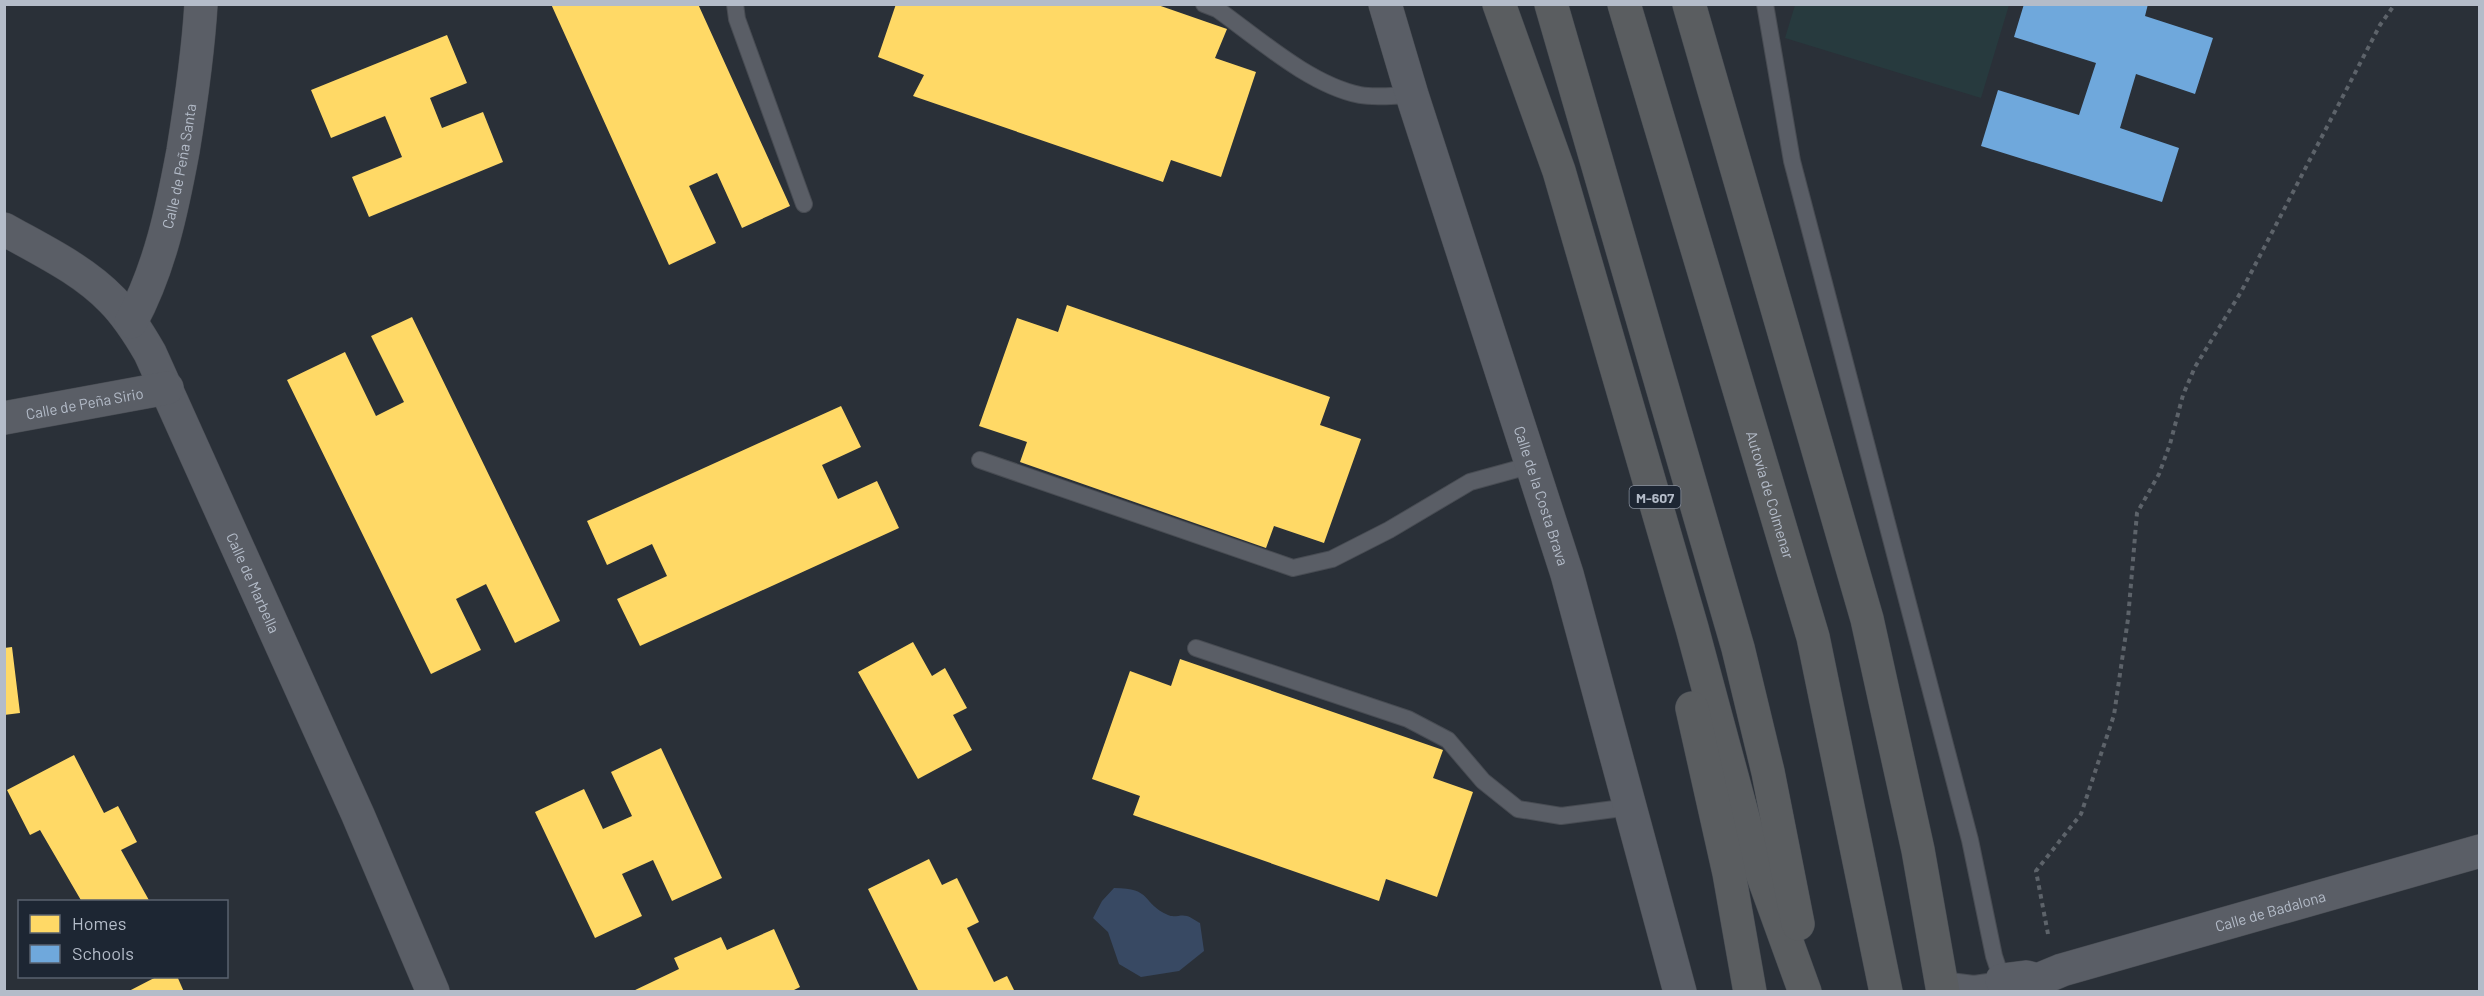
<svg xmlns="http://www.w3.org/2000/svg" width="2484" height="996" font-family="Barlow,sans-serif">
  <style>
    .green { fill: #273a3e }
    .water { fill: #384963 }
    .homes { fill: #ffd966 }
    .schools { fill: #6fa8dc }
    .lines { fill: none; stroke-linecap: round; stroke-linejoin: round }
    .lane-casing { stroke: #484c53; stroke-width: 18 }
    .street-casing { stroke: #484c53; stroke-width: 34 }
    .highway-casing { stroke: #474c53; stroke-width: 34 }
    .path { stroke: #5d636a; stroke-width: 4; stroke-dasharray: 4.5 4.5; stroke-linecap: butt }
    .lane { stroke: #5a5e66; stroke-width: 16 }
    .street { stroke: #5a5e66; stroke-width: 33 }
    .highway { stroke: #5a5d60; stroke-width: 33 }
    .labels { text-anchor: middle; dominant-baseline: central; stroke-width: 6; stroke-linejoin: round; paint-order: stroke }
    .shield { fill: #1d2633; stroke: #878f9c; stroke-width: 1.5 }
    .shield-label { font-size: 14px; font-weight: bold; fill: #b4bcc9 }
    .street-label { font-size: 15px; fill: #b4bcc9; stroke: #1d2633 }
  </style>
  <rect width="100%" height="100%" fill="#2a3038"/>
  <!-- green -->
  <path class="green" d="M1795,5V4L2009,5L1981,98L1785,38Z"/>
  <!-- water -->
  <path class="water" d="M1114,888C1153,888 1141,903 1168,915C1174,918 1181,914 1187,916C1191,917 1196,921 1200,923L1204,951L1179,971L1141,977L1119,964L1108,932L1093,918L1102,901Z"/>
  <!-- homes -->
  <path class="homes" d="M551,4H698L790,206L742,228L717,173L689,186L716,243L669,265Z
    M896,4H1155L1227,29L1215,58L1256,72L1221,177L1171,160L1163,182L913,96L924,75L878,57Z
    M447,35L467,83L430,98L442,128L483,112L503,162L369,217L352,177L402,157L385,116L331,138L311,90Z
    M1067,305L1330,397L1320,425L1361,439L1324,543L1274,526L1266,548L1020,462L1027,442L979,426L1017,318L1058,332Z
    M412,317L560,621L515,643L486,584L456,599L481,650L431,674L287,380L345,352L376,416L404,402L371,336Z
    M841,406L861,447L822,465L838,499L877,481L899,528L640,646L617,599L667,576L652,544L607,565L587,521Z
    M913,642L932,676L945,668L967,708L953,715L972,750L918,779L858,672Z
    M12,647L20,713L4,715V648Z
    M1180,659L1443,750L1433,778L1473,792L1437,897L1386,879L1379,901L1133,815L1140,796L1092,779L1130,671L1171,686Z
    M661,748L722,878L672,901L653,860L622,874L642,916L595,938L535,812L584,789L603,829L632,816L611,772Z
    M74,755L104,813L118,806L137,842L121,850L150,902H82L40,830L30,835L7,790Z
    M929,859L942,885L957,878L979,922L967,928L994,982L1007,976L1015,992H919L868,889Z
    M774,929L800,987L790,992H631L679,969L674,958L721,937L727,950Z
    M158,976H177L184,992H127Z"/>
  <!-- schools -->
  <path class="schools" d="M2024,4H2148L2145,16L2213,38L2195,94L2136,74L2120,128L2179,148L2162,202L1981,146L1998,90L2079,115L2096,63L2014,37Z"/>
  <g class="lines">
    <!-- lane casing -->
    <g class="lane-casing">
      <path id="lane" d="M735,4L737,19L804,204
        M1204,4L1217,9C1259,39 1310,85 1360,95C1376,98 1396,95 1412,95
        M1765,4L1792,161L1970,840L1994,956L2002,980L1974,984L1942,980
        M980,460L1293,568L1332,559L1389,530L1470,482L1532,465
        M1196,648L1408,719L1448,740L1483,781L1518,809L1561,816L1630,807"/>
    </g>
    <!-- street casing -->
    <g class="street-casing">
      <g id="street">
        <path id="s1" d="M1385,4L1412,95L1567,574L1680,992"/>
        <path id="s2" d="M4,229C41,250 82,269 112,300C128,316 139,334 150,353L358,815L433,992"/>
        <path id="s3" d="M131,322C160,268 172,210 183,151C191,102 198,54 201,4"/>
        <path id="s4" d="M4,418L167,388"/>
        <path id="s5" d="M2002,980L2026,977L2038,980L2062,970L2480,851"/>
      </g>
    </g>
    <!-- highway casing -->
    <g class="highway-casing">
      <g id="highway">
        <path d="M1499,4L1559,171L1692,628L1747,832L1805,992"/>
        <path d="M1551,4L1738,648L1768,772L1798,924"/>
        <path id="s6" d="M1624,4L1813,637L1886,992"/>
        <path d="M1689,4L1867,619L1918,850L1943,992"/>
        <path d="M1692,708L1729,873L1750,992"/>
      </g>
    </g>
    <!-- path -->
    <path class="path" d="M2048,934L2036,871L2081,814L2114,715L2128,619L2137,513L2159,474L2170,444L2183,395L2195,367L2241,292L2380,25L2395,4"/>
    <!-- lane -->
    <use href="#lane" class="lane"/>
    <!-- street -->
    <use href="#street" class="street"/>
    <!-- highway -->
    <use href="#highway" class="highway"/>
  </g>
  <g class="labels">
    <!-- shield labels -->
    <rect class="shield" x="1629.5" y="486" width="51" height="22" rx="4.5"/>
    <g class="shield-label">
      <text x="1655" y="497">M-607</text>
    </g>
    <!-- street labels -->
    <g class="street-label">
      <text stroke="none"><textPath href="#s3" startOffset="164">Calle de Peña Santa</textPath></text>
      <text stroke="none"><textPath href="#s4" startOffset="82">Calle de Peña Sirio</textPath></text>
      <text stroke="none"><textPath href="#s6" startOffset="512">Autovía de Colmenar</textPath></text>
      <text stroke="none"><textPath href="#s1" startOffset="516">Calle de la Costa Brava</textPath></text>
      <text stroke="none"><textPath href="#s2" startOffset="447">Calle de Marbella</textPath></text>
      <text stroke="none"><textPath href="#s5" startOffset="279">Calle de Badalona</textPath></text>
    </g>
  </g>
  <!-- border -->
  <rect width="2484" height="996" fill="none" stroke="#b4bcc9" stroke-width="12"/>
  <!-- legend -->
  <rect x="18" y="900" width="210" height="78" fill="#1d2633" stroke="#59626f" stroke-width="1.5"/>
  <rect x="30" y="915" width="30" height="18" fill="#ffd966" stroke="#59626f" stroke-width="1.5"/>
  <text x="72" y="930" font-size="18" fill="#b4bcc9">Homes</text>
  <rect x="30" y="945" width="30" height="18" fill="#6fa8dc" stroke="#59626f" stroke-width="1.5"/>
  <text x="72" y="960" font-size="18" fill="#b4bcc9">Schools</text>
</svg>
